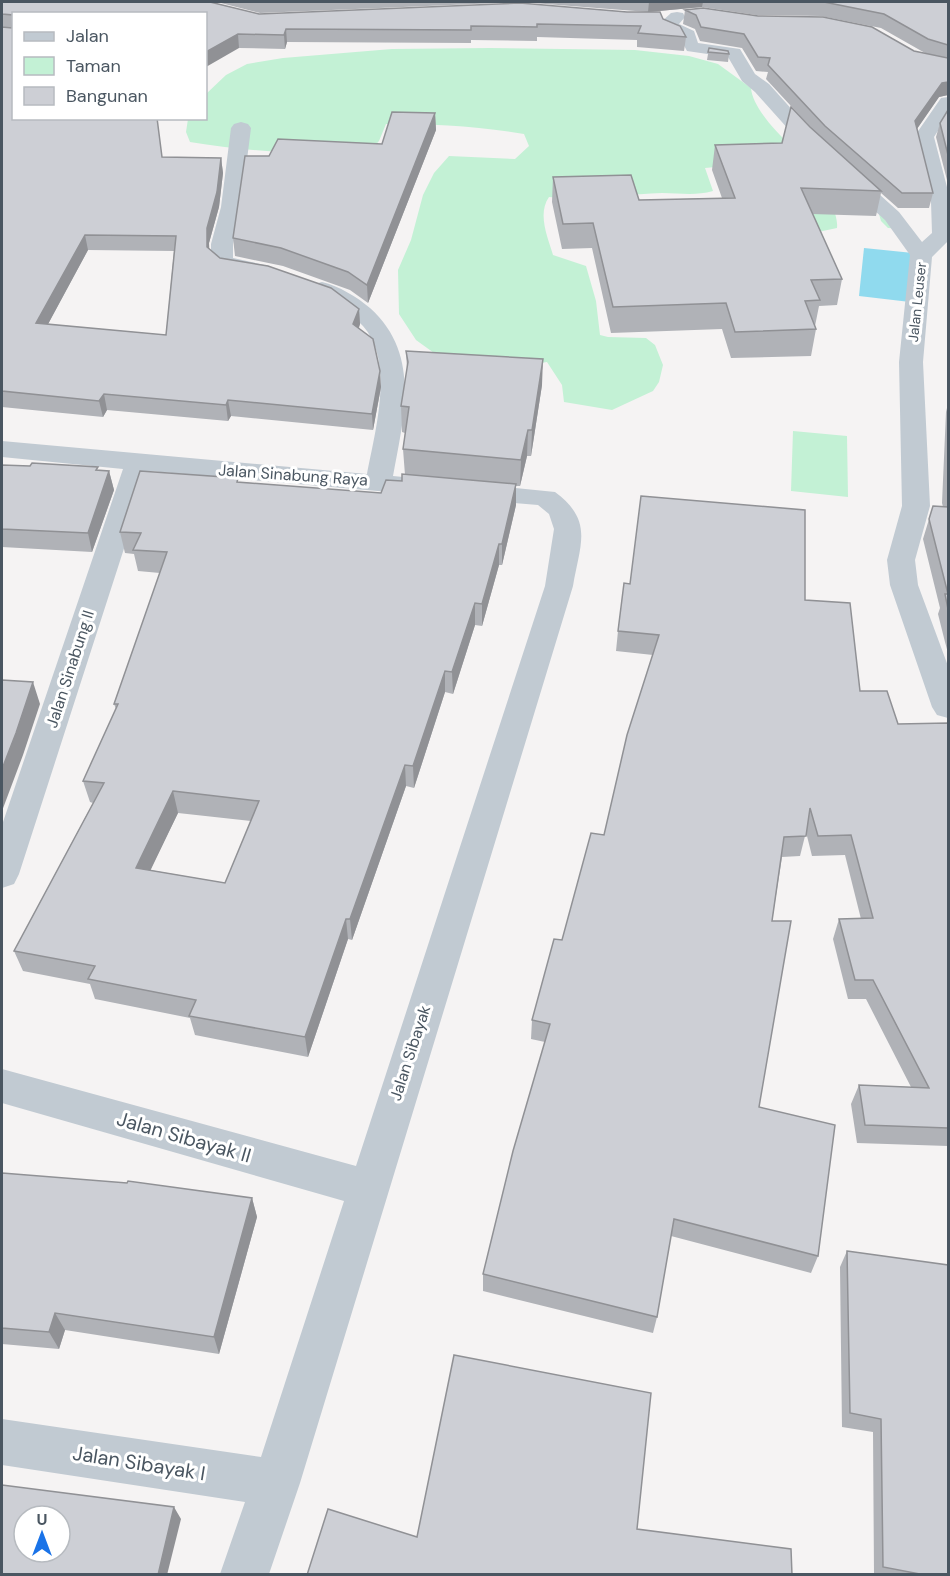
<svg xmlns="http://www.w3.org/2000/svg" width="950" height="1576" font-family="'DM Sans',sans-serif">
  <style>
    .green { fill: #c3f1d5 }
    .water { fill: #90daee }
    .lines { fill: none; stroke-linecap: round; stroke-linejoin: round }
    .street { fill: #c1cad2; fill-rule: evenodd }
    .wall { fill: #b0b2b7; fill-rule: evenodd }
    .shaded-wall { fill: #909195 }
    .building { fill: #cdcfd5; stroke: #909195; stroke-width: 1.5; fill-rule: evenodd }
    .labels { text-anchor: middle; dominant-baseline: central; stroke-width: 6; stroke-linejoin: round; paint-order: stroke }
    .far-street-label { font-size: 14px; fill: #4a5661; stroke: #fff }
    .street-label { font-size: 16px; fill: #4a5661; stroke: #fff }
    .near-street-label { font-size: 20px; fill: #4a5661; stroke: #fff }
  </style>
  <rect width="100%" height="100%" fill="#f5f3f3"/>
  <!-- green -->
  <path class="green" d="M490,48L635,50L689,56L718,64L751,88C753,115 801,157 823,171C849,188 893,200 906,229L888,228L881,221L876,204L834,202C833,212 838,218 837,228L818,232L806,220L778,164L768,162L705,168L713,191C695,196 680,193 662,193C624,194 587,201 549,197C537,214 548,238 553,255L586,266L596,301L600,335L608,337L646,338L655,345L663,365L659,382L653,391L612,410L564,402L562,385L547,362L474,374L452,366L416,340L399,314L398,270L411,240L423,195L434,173L449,156L515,159L529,146L524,134C478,126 432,124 386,124L379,141L370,151C310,155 249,152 190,142L186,132L188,119L206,118V94L226,75L247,64L283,58L392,49Z
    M793,431L847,436L848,497L791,491Z"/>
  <!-- water -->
  <path class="water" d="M864,248L913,253L910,302L859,296Z"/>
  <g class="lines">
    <!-- street -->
    <path class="street" d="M677,12L683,13L685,17L679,24L694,31L698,43L740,49L755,74L769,84L821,142L899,212L922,242L932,233L931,202L914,137L941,98L948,97V115L934,137L948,191V241L932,257L923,362L930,506L915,560L918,585L948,666V718L937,715L932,707L890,585L887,560L902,506L899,362L910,255L885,220L807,150L755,92L742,81L728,57L687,51L680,38L663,30L659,24L671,13Z
      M241,122L248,124L251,128L241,207L233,244V258L269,266L272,271L269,276C253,280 221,275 211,261V244L221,207L231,128L234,124Z
      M322,282C339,286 357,297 370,308C421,354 404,416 393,476L555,492C594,521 580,544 573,586L300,1483L269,1574H220L245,1502L2,1465V1419L261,1457L344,1201L2,1103V1069L356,1166L545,586L554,529L549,514L538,505L149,471L19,874L14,884L2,888V825L123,469L2,457V441L367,474C375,432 395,361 363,326C358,321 351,315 346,311C335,303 318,300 311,289L314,284Z"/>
  </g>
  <!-- wall -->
  <path class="wall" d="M2,2L259,14L663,19L686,37L684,51L637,47V40L537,37V41L471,40V43L287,42L285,49L239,48L14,14L162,157L221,158L223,173L219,207L209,243V249L220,258L359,309L360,324L359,328L381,387L373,430L231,416L228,421L107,410L103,417L2,407ZM88,250L174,251L166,335L48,324Z
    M217,2H948V95L939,97L917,129L933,193L929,208H898L881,193L876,216L812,214L842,279L837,305L819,306L815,326L816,329L811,356L731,358L722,329L611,333L592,248L562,249L552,202L553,177L639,200L722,198L712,170L715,145L782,143L810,127L815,132L766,79L768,72L756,71L742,48L700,41L695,29L683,24L685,10L925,53L881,28L821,16L756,15L702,7L648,12L520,2L260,13Z
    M709,48L729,54L728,62L707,60Z
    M948,110V184L936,137L940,123Z
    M435,113L436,130L368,303L350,290L283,266L235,256L233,238L269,156L382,144Z
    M406,351L542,385L531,456H527L520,486H516V505L502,565H499L482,626L475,625L453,694L445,692L414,788L406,786L352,940L348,939L308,1057L195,1035L190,1018L95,999L90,984L23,971L14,951L93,803L90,802L83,781L116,709L114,704L160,573L138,571L134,554L125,553L120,532L239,482L381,493L402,481L405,475L403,449L405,433L402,432L401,406L407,370ZM178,813L251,821L225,883L150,870Z
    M948,404V653L945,642L938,614L940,608L923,539L933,506L943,507L942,503L946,412Z
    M2,465L109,471L114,490L92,552L2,547Z
    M805,600L860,691L898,724L948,723V1146L857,1143L851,1104L859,1085L911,1087L866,999H848L833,939L839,919H861L845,855L812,856L806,832L800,856L782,857L772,921L759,1107L818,1256L811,1273L671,1236L657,1317L653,1333L483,1291V1274L545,1042L531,1039L532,1020L562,940L604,835L653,655L616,651L618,631Z
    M2,1173L252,1198L257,1217L219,1354L65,1330L59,1349L2,1344Z
    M847,1251L948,1575H874L873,1432L842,1427L840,1267Z"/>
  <!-- shaded-wall -->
  <path class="shaded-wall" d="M649,2H703L702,7L648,12Z
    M286,29L287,42L285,49L284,35Z
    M238,34L239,48L206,67V52Z
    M948,82V95L939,97L912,136L915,121L942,83Z
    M435,113L436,130L368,303L367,285Z
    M221,158L223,173L219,207L209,243L210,263L207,247V228Z
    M85,235L88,250L40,339L36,323Z
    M359,309L360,324L354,340L353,324Z
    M543,359L542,385L531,456L532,430Z
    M380,371L381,387L373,430L372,414Z
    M104,394L107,410L103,417L99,401Z
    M228,400L231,416L228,421L226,405Z
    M528,430L527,456L520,486L521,460Z
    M109,471L114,490L92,552L88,533Z
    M516,484V505L502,565V544Z
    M499,544V565L482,626V604Z
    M475,603V625L453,694L452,672Z
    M445,671V692L414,788L413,766Z
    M33,682L40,704L23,755L2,811V769Z
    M405,765L406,786L352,940L350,919Z
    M173,791L178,813L142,888L136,868Z
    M346,919L348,939L308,1057L305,1037Z
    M252,1198L257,1217L219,1354L214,1337Z
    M55,1313L65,1330L59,1349L49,1332Z
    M174,1507L181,1519L167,1575H158Z"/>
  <!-- building -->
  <path class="building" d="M2,2H210L259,14L520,3L627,12H660L663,19L680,26L686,37L638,33L641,26L537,24V27L471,26V30L286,29L284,35L238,34L206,52V14H14V118H157L162,157L221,158L217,192L207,228V247L220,258L268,266L331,288L359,309L353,324L373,339L380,371L372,414L228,400L226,405L104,394L99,401L2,391V27L12,28L13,15L2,14ZM85,235L176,236L166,335L36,323Z
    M762,2H948V45L928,39L884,14L824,2Z
    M703,8L758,16L823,17L872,27L914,51L948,58V82L942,83L915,121L933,193H902L825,126L768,65L770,58L758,57L744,34L701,27L696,15L685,10Z
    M709,48L728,51L729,54L708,52Z
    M791,107L810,127L881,191L801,188L842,279L811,280L820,300L805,301L816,329L735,332L726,303L613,307L593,223L563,224L553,177L631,175L639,200L735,198L715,145L782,143Z
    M948,110V155L940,123Z
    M392,112L435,113L367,285L348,272L281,248L233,238L245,156H269L278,139L382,144Z
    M406,351L543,359L532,430H528L521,460L403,449L409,407L401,406L408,362Z
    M32,463L98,467L96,470L109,471L88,533L2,529V465L30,466Z
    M140,471L238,478L237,482L381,493L386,480L402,481V474L516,484L502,544H499L482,604L475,603L452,672L445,671L413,766L405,765L350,919H346L305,1037L189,1016L196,1000L88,979L95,966L14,951L104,783L83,781L118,704H114L167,552L133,550L141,533L120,532ZM173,791L259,801L225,883L136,868Z
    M641,496L805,510V600L850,603L860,691H887L898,724L948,723V1128L865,1125L859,1085L929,1088L873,980H855L839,919L873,918L851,835L818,836L810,808L806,836L784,837L772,921H791L759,1107L835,1125L818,1256L674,1219L657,1317L483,1274L513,1151L550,1024L532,1020L554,939L562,940L591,833L604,835L627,735L659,635L618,631L624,583L630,584Z
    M933,506L948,507V609L945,594H948L929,519Z
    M2,680L33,682L16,733L2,769Z
    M2,1173L127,1183L128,1181L252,1198L214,1337L55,1313L49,1332L2,1328Z
    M847,1251L948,1265V1575H925L883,1567L881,1419L850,1413Z
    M454,1355L651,1393L637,1529L791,1549L792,1575H307L328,1509L417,1537Z
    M2,1485L174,1507L158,1575H2ZM24,1516H60V1552H24Z"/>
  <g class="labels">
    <!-- far-street labels -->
    <g class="far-street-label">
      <text transform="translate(917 302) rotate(-84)">Jalan Leuser</text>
    </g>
    <!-- street labels -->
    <g class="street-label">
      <text transform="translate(293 475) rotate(4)">Jalan Sinabung Raya</text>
      <text transform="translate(70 669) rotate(-72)">Jalan Sinabung II</text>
      <text transform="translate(410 1053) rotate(-72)">Jalan Sibayak</text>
    </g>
    <!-- near-street labels -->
    <g class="near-street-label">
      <text transform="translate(184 1137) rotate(16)">Jalan Sibayak II</text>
      <text transform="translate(139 1463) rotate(9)">Jalan Sibayak I</text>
    </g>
  </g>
  <!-- border -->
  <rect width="950" height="1576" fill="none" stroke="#4a5661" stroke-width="6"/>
  <!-- legend -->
  <rect x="12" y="12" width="195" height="108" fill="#ffffff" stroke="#b7bbc0" stroke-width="1.5"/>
  <rect x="24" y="32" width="30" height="9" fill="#c1cad2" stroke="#b7bbc0" stroke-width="1.5"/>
  <text x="66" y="42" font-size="18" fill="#4a5661">Jalan</text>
  <rect x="24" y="57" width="30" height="18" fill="#c3f1d5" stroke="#b7bbc0" stroke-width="1.5"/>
  <text x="66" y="72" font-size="18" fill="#4a5661">Taman</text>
  <rect x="24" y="87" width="30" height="18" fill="#cdcfd5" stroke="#b7bbc0" stroke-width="1.5"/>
  <text x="66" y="102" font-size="18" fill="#4a5661">Bangunan</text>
  <!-- north arrow -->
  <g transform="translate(42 1534)"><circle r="28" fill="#ffffff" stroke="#b7bbc0" stroke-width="1.5"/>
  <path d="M0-4.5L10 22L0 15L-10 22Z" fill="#1a73e8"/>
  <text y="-9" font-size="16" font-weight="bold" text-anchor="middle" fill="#4a5661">U</text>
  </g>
</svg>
